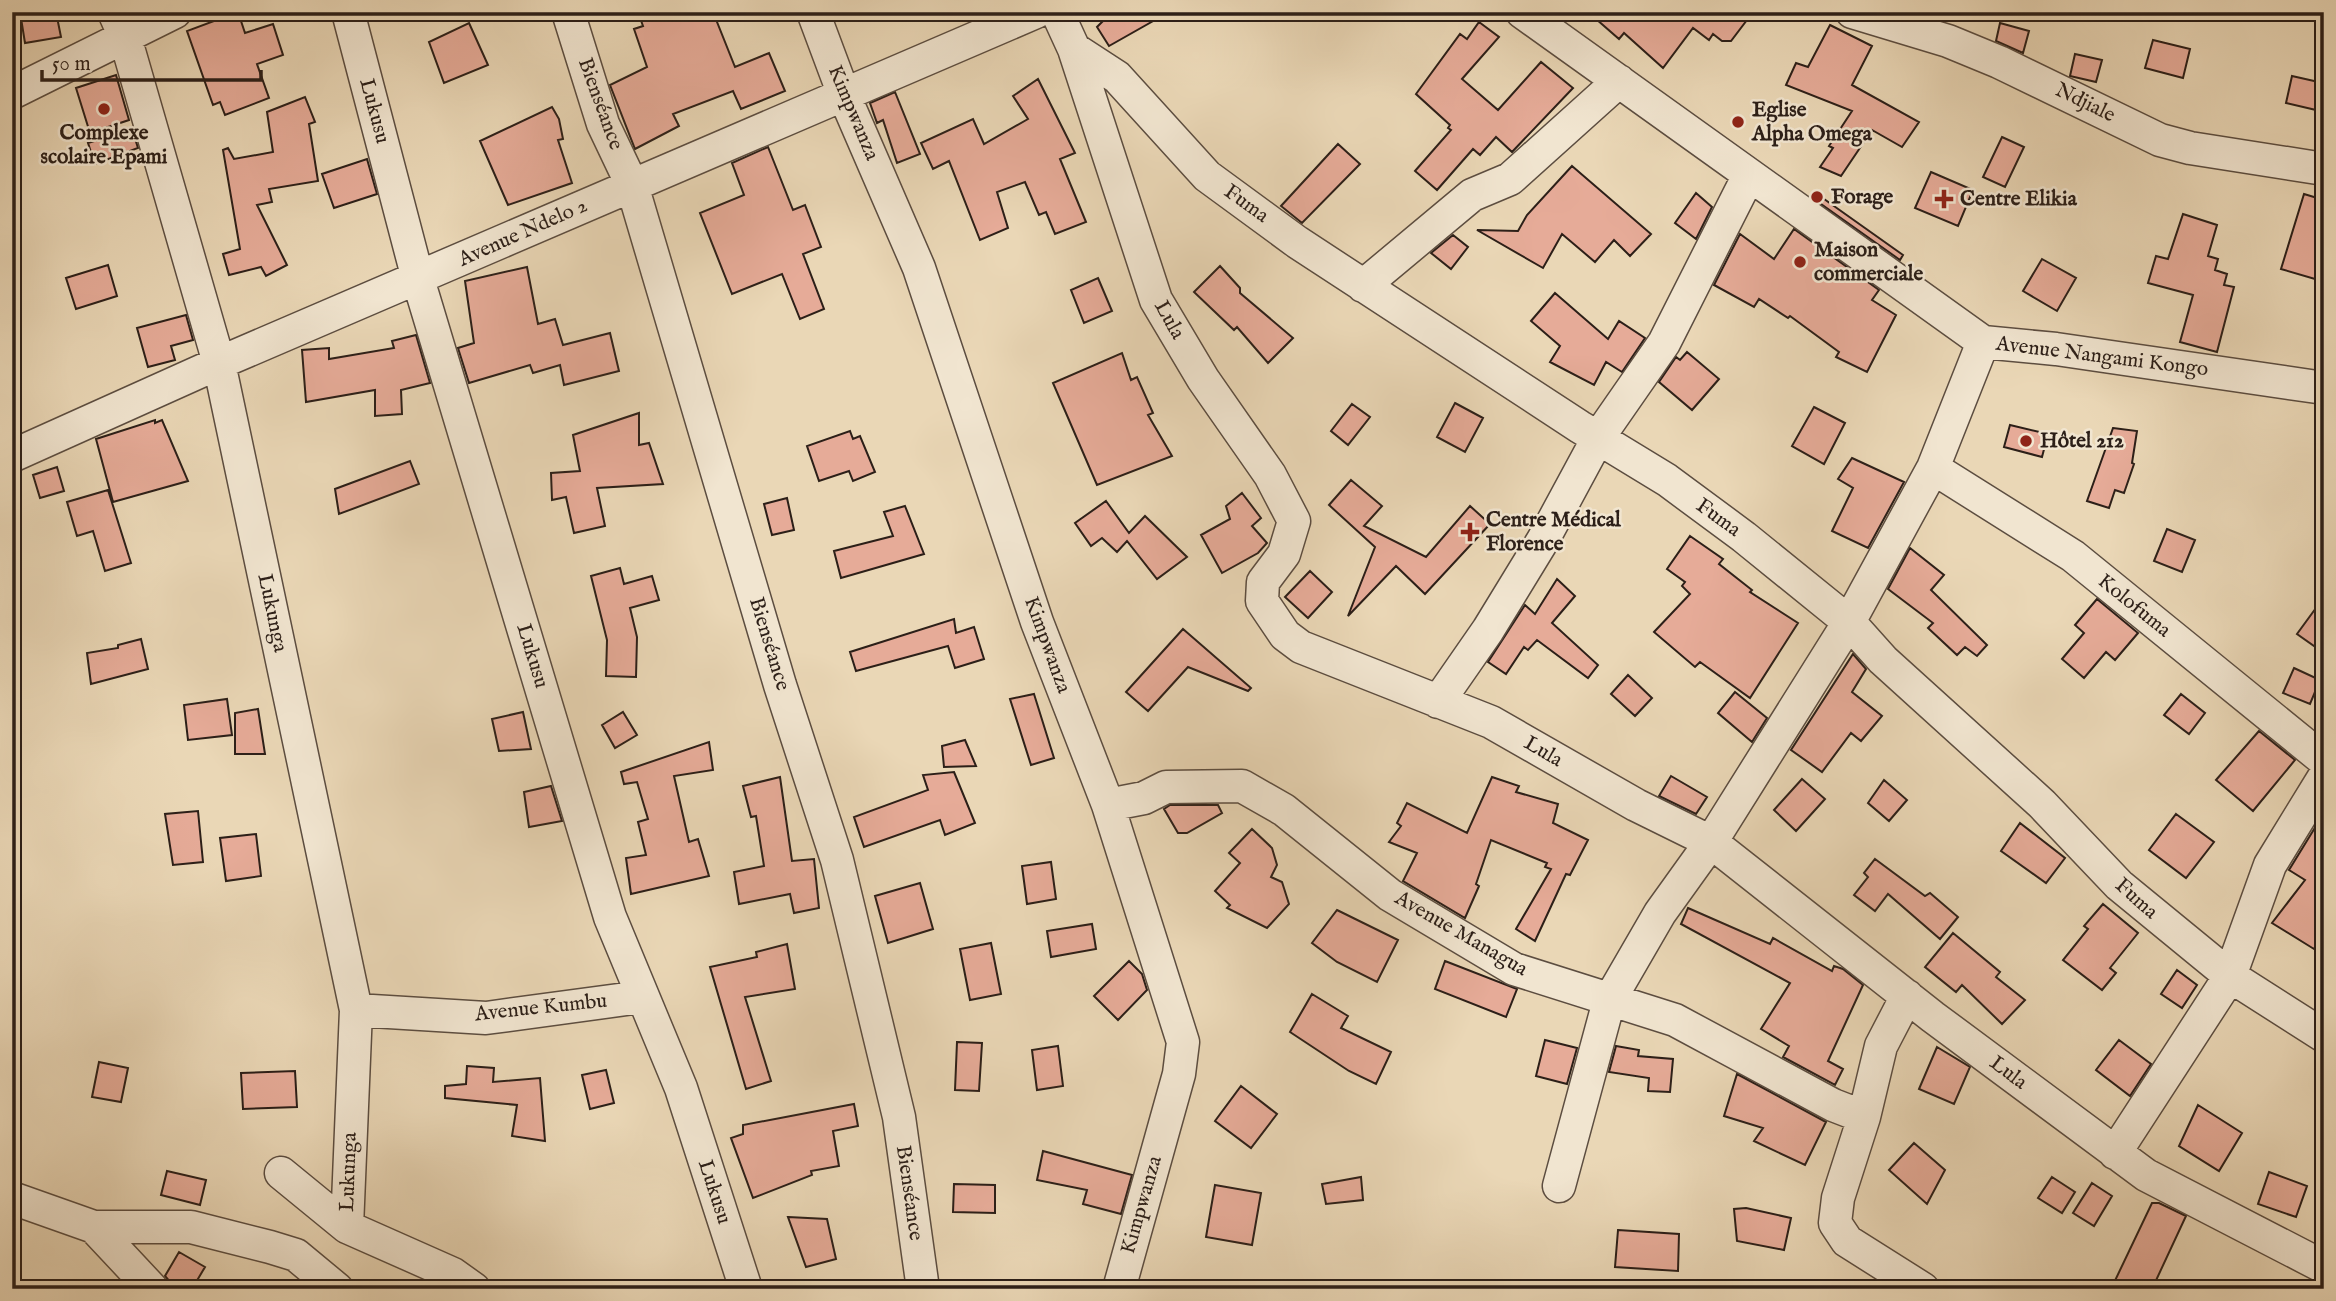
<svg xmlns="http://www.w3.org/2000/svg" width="2336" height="1301" font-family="'IM FELL English',serif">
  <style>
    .building { fill: #e6ab98; stroke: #2c1f18; stroke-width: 2 }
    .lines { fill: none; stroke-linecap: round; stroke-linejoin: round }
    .street-casing { stroke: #5c4d40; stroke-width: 35 }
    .street { stroke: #f1e5d0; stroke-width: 32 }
    .poi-dot { fill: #8f2418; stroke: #f1e5d0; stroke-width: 2.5 }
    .labels { text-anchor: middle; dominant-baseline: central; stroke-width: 5; stroke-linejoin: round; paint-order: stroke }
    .street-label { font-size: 21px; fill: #2c1f18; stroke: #f1e5d0 }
    .poi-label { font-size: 21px; font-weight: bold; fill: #2c1f18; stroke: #f1e5d0; text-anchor: start }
  </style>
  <rect width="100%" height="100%" fill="#ead7b6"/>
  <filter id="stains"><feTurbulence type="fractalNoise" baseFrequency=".00286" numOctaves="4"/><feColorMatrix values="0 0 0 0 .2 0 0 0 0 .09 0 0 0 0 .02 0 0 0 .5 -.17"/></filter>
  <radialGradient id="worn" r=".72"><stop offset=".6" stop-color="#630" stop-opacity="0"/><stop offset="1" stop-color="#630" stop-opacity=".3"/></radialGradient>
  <!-- building -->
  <path class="building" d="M20,12H56L61,37L25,43Z
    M238,12L245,33L273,24L283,55L257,64L269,98L225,115L220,102L213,105L187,31Z
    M638,12H713L735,67L769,53L785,91L741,109L733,91L673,114L679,126L635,149L610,85L647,67L634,29L643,26Z
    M1112,12H1169L1109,46L1097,27Z
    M1588,12H1753L1731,41H1722L1713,34L1709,40L1693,28L1663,68L1624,33L1619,39Z
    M1479,22L1499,37L1462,79L1498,110L1541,62L1573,88L1512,152L1496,137L1480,155L1473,149L1437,190L1415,171L1451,130L1448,128L1450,125L1416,94L1460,34L1467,39Z
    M469,23L488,65L444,83L429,42Z
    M2000,23L2029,31L2023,53L1996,41Z
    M1830,25L1872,46L1852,85L1919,122L1902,147L1872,130L1841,176L1820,167L1833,148L1829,146L1852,111L1786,85L1796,63L1808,67Z
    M2153,40L2190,49L2183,78L2145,68Z
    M2075,54L2102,60L2096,82L2070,76Z
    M116,75L129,120L90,133L76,88Z
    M2292,76L2323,83L2316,110L2286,103Z
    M1038,79L1075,153L1060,159L1086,222L1055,234L1046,212L1039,215L1025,182L997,192L1008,228L980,240L949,161L933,169L921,143L973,119L984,144L1028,119L1013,96Z
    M895,92L920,154L897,163L883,120L877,123L870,103Z
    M305,97L315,122L309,124L318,181L269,189L272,202L257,205L287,265L266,276L261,267L229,275L223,254L240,249L223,150L228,148L234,159L273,152L267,112Z
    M552,107L559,119L563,139L558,140L572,183L508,205L480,141Z
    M132,129L138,148L95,164L88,143Z
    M2002,137L2024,147L2005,187L1983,177Z
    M1338,144L1360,164L1302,223L1281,206Z
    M768,147L793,210L805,205L821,247L803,254L824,309L800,319L782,274L732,294L700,213L744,195L732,163Z
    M367,159L377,194L334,208L322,174Z
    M1572,166L1651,234L1630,256L1614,240L1595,262L1562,234L1543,268L1477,230L1518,231L1527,215Z
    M1931,172L1973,190L1958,226L1915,208Z
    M1696,193L1712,207L1696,239L1675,223Z
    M1817,194L1903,255L1900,260L1814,199Z
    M2304,194L2324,200V250L2315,279L2281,269Z
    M2183,214L2217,225L2208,256L2218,259L2215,270L2227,274L2224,285L2234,287L2217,352L2180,342L2193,295L2148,283L2156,256L2168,259Z
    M1794,229L1879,290L1872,300L1896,315L1867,372L1836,357L1839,352L1790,316L1788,318L1759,299L1754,307L1714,285L1740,234L1774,259Z
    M1453,235L1468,247L1451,269L1431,253Z
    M2042,259L2076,278L2057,311L2023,291Z
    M108,265L117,296L76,309L66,278Z
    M1220,266L1240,288V293L1293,338L1268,363L1237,327L1234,330L1194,292Z
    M527,267L538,324L555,319L563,345L610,333L619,371L564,385L560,365L533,373L530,365L469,383L458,348L474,343L465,281Z
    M1098,278L1112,311L1084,323L1071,290Z
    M1555,293L1608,339L1619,321L1645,338L1622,372L1606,362L1594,385L1550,362L1560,346L1531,321Z
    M186,315L193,340L171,346L175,360L148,367L137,328Z
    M416,335L430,383L401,390L402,414L375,416V390L306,402L302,350L329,348V359L394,348L392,341Z
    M1687,352L1719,379L1692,410L1659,382L1676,357L1680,360Z
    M1122,353L1131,380L1137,377L1153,413L1148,415L1172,456L1097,485L1053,383Z
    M1455,403L1483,418L1465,452L1437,437Z
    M1352,404L1370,417L1348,445L1331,431Z
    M1814,407L1845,423L1824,464L1792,446Z
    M639,413V445L649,443L663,484L597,488L605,526L574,533L566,497L552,500L551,473L580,471L573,435Z
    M155,420V423L162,420L188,481L113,502L96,439Z
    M2010,425L2048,434L2042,457L2004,447Z
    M2113,428L2137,431L2132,463L2134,464L2124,493L2115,490L2109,508L2087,501Z
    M850,431L853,439L860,436L875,472L853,481L849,471L819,481L807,446Z
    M1852,458L1904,482L1868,548L1832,531L1853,488L1838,479Z
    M410,461L419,484L339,514L335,489Z
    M57,467L64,491L40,498L33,475Z
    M1351,480L1382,506L1364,526L1426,557L1470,506L1490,524L1425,594L1396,566L1348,616L1375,547L1329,505Z
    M108,490L131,563L105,571L93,531L77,536L67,502Z
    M1242,493L1261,518L1252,526L1267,543L1258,553L1222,573L1201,535L1230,519L1226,506Z
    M787,498L794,530L772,535L764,504Z
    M1106,501L1129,533L1145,516L1187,557L1157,579L1127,541L1117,552L1102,538L1091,546L1075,523Z
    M905,506L924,554L841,578L834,551L893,536L884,512Z
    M2167,529L2195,540L2182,572L2154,561Z
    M1690,536L1723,559L1719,564L1752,590L1750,592L1798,623L1750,698L1700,662L1695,667L1654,632L1690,594L1682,586L1685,582L1667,569Z
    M1910,548L1944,575L1931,590L1987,645L1977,656L1965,647L1957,655L1928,628L1933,623L1888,589Z
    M620,568L624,584L652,576L659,600L630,608L637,637L636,677L606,676L607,640L591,576Z
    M1310,571L1332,592L1308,618L1285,597Z
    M1557,579L1575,596L1552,623L1598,665L1588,678L1537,640L1528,650L1524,647L1506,674L1488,662L1525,605L1535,614Z
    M2324,597V653L2297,634Z
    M2097,599L2138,633L2115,660L2106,652L2084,678L2062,659L2084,633L2075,625Z
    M954,619L956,633L974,627L984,659L955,668L948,646L856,671L850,652Z
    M1183,629L1251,688L1248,691L1188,667L1148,711L1126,692Z
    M141,639L148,669L91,684L87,653L118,648V645Z
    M1853,654L1866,669L1852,692L1882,716L1861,741L1851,733L1822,772L1791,750Z
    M2294,668L2320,680L2310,704L2283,693Z
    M1628,675L1652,698L1635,716L1611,694Z
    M1735,692L1767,718L1752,742L1718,713Z
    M1034,694L1054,758L1031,765L1010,699Z
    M2181,694L2205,713L2189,734L2164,715Z
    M227,699L232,735L188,740L184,705Z
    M258,709L265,754H235V713Z
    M523,712L531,749L499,751L492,719Z
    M623,712L637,735L615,748L602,725Z
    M2259,731L2295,760L2253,811L2216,780Z
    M965,740L976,766L944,767L942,746Z
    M709,742L713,770L674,776L689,842L698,839L709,876L631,894L626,858L646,855L638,822L648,819L637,782L624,784L621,772Z
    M954,772L975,823L945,835L940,820L864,847L854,817L928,790L923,775Z
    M1671,776L1707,797L1696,814L1659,796Z
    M780,777L792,861L814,859L819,908L794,913L790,894L739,904L734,872L764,866L756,816L751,817L743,786Z
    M1492,777L1519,786L1516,792L1558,804L1553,823L1588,840L1570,875L1566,874L1535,941L1516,929L1551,869L1545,867L1547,863L1491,840L1476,884L1479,886L1465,918L1403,881L1417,853L1389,842L1401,826L1397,823L1407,803L1467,833Z
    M1802,779L1825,799L1796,831L1774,810Z
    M1884,780L1907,800L1889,821L1868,803Z
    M551,786L562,821L529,827L524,792Z
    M1170,805H1218L1222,813L1187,833H1178L1164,809Z
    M198,811L203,862L173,865L165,814Z
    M2324,813V933L2314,949L2272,923L2305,880L2289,870Z
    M2176,814L2214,842L2186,878L2149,850Z
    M2020,823L2065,858L2046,883L2001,851Z
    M1252,829L1272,848L1277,865L1271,877L1282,882L1289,904L1267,928L1227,908L1230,905L1215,891L1240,863L1229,853Z
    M256,834L261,876L226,881L220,838Z
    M1875,859L1925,896L1930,893L1958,917L1940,939L1888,894L1875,911L1854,895L1868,877L1864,873Z
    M1051,862L1056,899L1027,904L1022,866Z
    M920,883L933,929L888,943L875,896Z
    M2103,904L2138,933L2110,968L2116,973L2102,990L2063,960L2088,929L2084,926Z
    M1688,908L1770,944L1773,938L1832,971L1834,966L1843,969L1863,985L1828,1061L1843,1069L1835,1085L1783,1057L1789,1046L1761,1029L1790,983L1681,924Z
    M1337,910L1398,940L1377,982L1337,962L1312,943Z
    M1092,924L1096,949L1051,957L1047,931Z
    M1953,933L2000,972L1996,977L2025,1000L2002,1024L1962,985L1956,992L1925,967Z
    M991,943L1001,994L970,1000L960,949Z
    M787,944L795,989L745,997L771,1081L746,1089L710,967L757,957L756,952Z
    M1129,961L1142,974L1147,990L1118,1020L1094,996Z
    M1445,961L1517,989L1506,1017L1435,989Z
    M2177,970L2197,985L2182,1008L2161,994Z
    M1312,994L1348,1016L1341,1028L1391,1052L1376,1084L1349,1071L1290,1032Z
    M1545,1040L1577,1048L1567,1084L1536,1076Z
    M2119,1040L2151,1064L2130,1096L2096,1070Z
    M957,1042L982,1043L979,1091L955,1090Z
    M1058,1046L1063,1086L1037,1090L1032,1050Z
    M1616,1046L1639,1050L1638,1056L1673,1059L1670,1092L1648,1091L1649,1078L1609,1072Z
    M1937,1047L1970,1067L1954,1104L1919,1089Z
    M99,1062L128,1068L121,1102L92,1097Z
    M467,1066L494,1068L493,1082L540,1078L545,1141L512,1136L517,1105L445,1098V1086L466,1084Z
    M606,1070L614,1103L590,1109L582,1075Z
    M295,1071L297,1107L243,1109L241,1073Z
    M1737,1074L1826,1122L1805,1165L1754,1141L1763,1128L1724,1116Z
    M1241,1086L1277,1114L1251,1148L1215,1121Z
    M854,1104L858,1126L833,1131L839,1166L811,1171L812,1175L753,1198L731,1138L743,1134V1125Z
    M2198,1105L2242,1133L2219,1171L2179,1146Z
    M1914,1143L1945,1170L1927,1204L1889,1170Z
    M1043,1151L1132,1175L1121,1214L1083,1204L1087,1190L1037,1180Z
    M167,1171L206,1180L200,1205L161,1195Z
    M2269,1172L2307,1186L2296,1217L2258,1204Z
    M1361,1177L1363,1200L1326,1204L1322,1184Z
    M2052,1177L2075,1192L2062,1213L2038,1198Z
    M2092,1183L2112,1196L2094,1226L2073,1213Z
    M954,1184L995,1185V1213L953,1212Z
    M1215,1185L1261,1193L1252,1245L1206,1237Z
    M2152,1203H2159L2186,1216L2152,1289H2111Z
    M1746,1208L1791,1218L1784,1250L1737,1241L1734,1209Z
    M788,1217L827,1219L836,1259L806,1267Z
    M1618,1230L1679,1234L1678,1271L1615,1267Z
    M179,1252L205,1267L192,1289H176L165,1276Z"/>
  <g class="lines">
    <!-- street casing -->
    <g class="street-casing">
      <path id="street" d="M114,12L125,37L219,363L356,1010L347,1227
        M348,12L418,279L610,917L681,1088L746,1289
        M568,12L603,124L632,185L780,685L837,860L899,1117L923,1289
        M813,12L844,95L919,268L1037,622L1108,805L1183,1042L1179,1074L1119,1289
        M1057,12L1074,49L1156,300L1203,379L1270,475L1294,521L1284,554L1263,582L1262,601L1285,635L1301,647L1491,722L1636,805L1711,842L1933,1017L2146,1175L2324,1267
        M1522,12L1983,342L2056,349L2324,388
        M1852,12L1948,41L1999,62L2160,140L2190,148L2324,169
        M1074,49L1117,77L1207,176L1297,242L1580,427L1667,480L1744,537L1849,622L1883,660L2042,804L2119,885L2230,976L2324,1036
        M12,93L175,12
        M1363,286L1472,195L1510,179L1619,81
        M12,456L219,363L1036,12
        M1933,468L2073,556L2324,760
        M1438,702L1488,630L1543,540L1598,438L1664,343L1749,175
        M1108,805L1144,798L1166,787L1242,786L1284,810L1390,895L1514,969L1675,1020L1833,1105L1864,1117
        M1907,996L1881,1046L1864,1117L1838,1198L1835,1223L1847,1241L1923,1289
        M356,1010L486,1018L641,997
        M2115,1153L2230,976L2270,865L2324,777
        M281,1173L347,1227L453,1274L474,1289
        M1559,1186L1609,1001L1660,913L1711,842L1849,622L1933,468L1983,342
        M12,1198L94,1227H191L270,1247L296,1255L337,1289
        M94,1227L152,1289"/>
    </g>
    <!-- street -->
    <use href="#street" class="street"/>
  </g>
  <!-- markers -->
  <g class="poi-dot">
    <circle cx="104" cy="109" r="7"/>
    <circle cx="1738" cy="122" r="7"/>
    <circle cx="1817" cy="197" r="7"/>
    <path d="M1940.5 188.5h7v7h7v7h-7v7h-7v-7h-7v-7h7z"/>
    <circle cx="1800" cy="262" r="7"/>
    <circle cx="2026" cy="441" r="7"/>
    <path d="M1466.5 521.5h7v7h7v7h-7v7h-7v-7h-7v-7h7z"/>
  </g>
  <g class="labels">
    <!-- street labels -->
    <g class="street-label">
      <text transform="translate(2085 103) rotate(26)">Ndjiale</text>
      <text transform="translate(600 104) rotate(70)">Bienséance</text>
      <text transform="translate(374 111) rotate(75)">Lukusu</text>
      <text transform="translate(853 113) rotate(67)">Kimpwanza</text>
      <text transform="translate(1246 204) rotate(36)">Fuma</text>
      <text transform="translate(523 233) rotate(-24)">Avenue Ndelo 2</text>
      <text transform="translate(1169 320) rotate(61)">Lula</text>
      <text transform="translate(2102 357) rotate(7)">Avenue Nangami Kongo</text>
      <text transform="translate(1718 518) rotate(36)">Fuma</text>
      <text transform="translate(2134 606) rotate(39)">Kolofuma</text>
      <text transform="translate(272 613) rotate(78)">Lukunga</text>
      <text transform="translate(769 644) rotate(73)">Bienséance</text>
      <text transform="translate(1047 645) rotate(70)">Kimpwanza</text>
      <text transform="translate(532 656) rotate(73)">Lukusu</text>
      <text transform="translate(1543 752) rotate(30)">Lula</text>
      <text transform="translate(2136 899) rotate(42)">Fuma</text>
      <text transform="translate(1461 934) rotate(30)">Avenue Managua</text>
      <text transform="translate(541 1008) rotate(-6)">Avenue Kumbu</text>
      <text transform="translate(2008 1073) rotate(37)">Lula</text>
      <text transform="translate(349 1172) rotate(-88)">Lukunga</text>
      <text transform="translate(714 1192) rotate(72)">Lukusu</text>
      <text transform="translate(909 1193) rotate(82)">Bienséance</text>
      <text transform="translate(1142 1205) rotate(-74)">Kimpwanza</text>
    </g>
    <!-- poi labels -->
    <g class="poi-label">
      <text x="1752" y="110">Eglise<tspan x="1752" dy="24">Alpha Omega</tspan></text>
      <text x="104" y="133" text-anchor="middle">Complexe<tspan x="104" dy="24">scolaire Epami</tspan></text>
      <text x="1831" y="197">Forage</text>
      <text x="1960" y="199">Centre Elikia</text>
      <text x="1814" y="250">Maison<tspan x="1814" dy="24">commerciale</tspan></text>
      <text x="2040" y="441">Hôtel 212</text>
      <text x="1486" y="520">Centre Médical<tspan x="1486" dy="24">Florence</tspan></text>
    </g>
  </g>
  <!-- margin -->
  <rect width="2336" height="1301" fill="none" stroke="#ead7b6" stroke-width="42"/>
  <rect x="14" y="14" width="2308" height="1273" fill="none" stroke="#2c1f18" stroke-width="3.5"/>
  <rect x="21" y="21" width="2294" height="1259" fill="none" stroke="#2c1f18" stroke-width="2"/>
  <!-- scale -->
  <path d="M42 70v10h219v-10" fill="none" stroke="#2c1f18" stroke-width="3.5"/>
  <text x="52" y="70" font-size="21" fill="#2c1f18" stroke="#f1e5d0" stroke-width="5" paint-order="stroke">50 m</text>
  <rect width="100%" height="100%" filter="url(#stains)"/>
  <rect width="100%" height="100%" fill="url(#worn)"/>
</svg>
